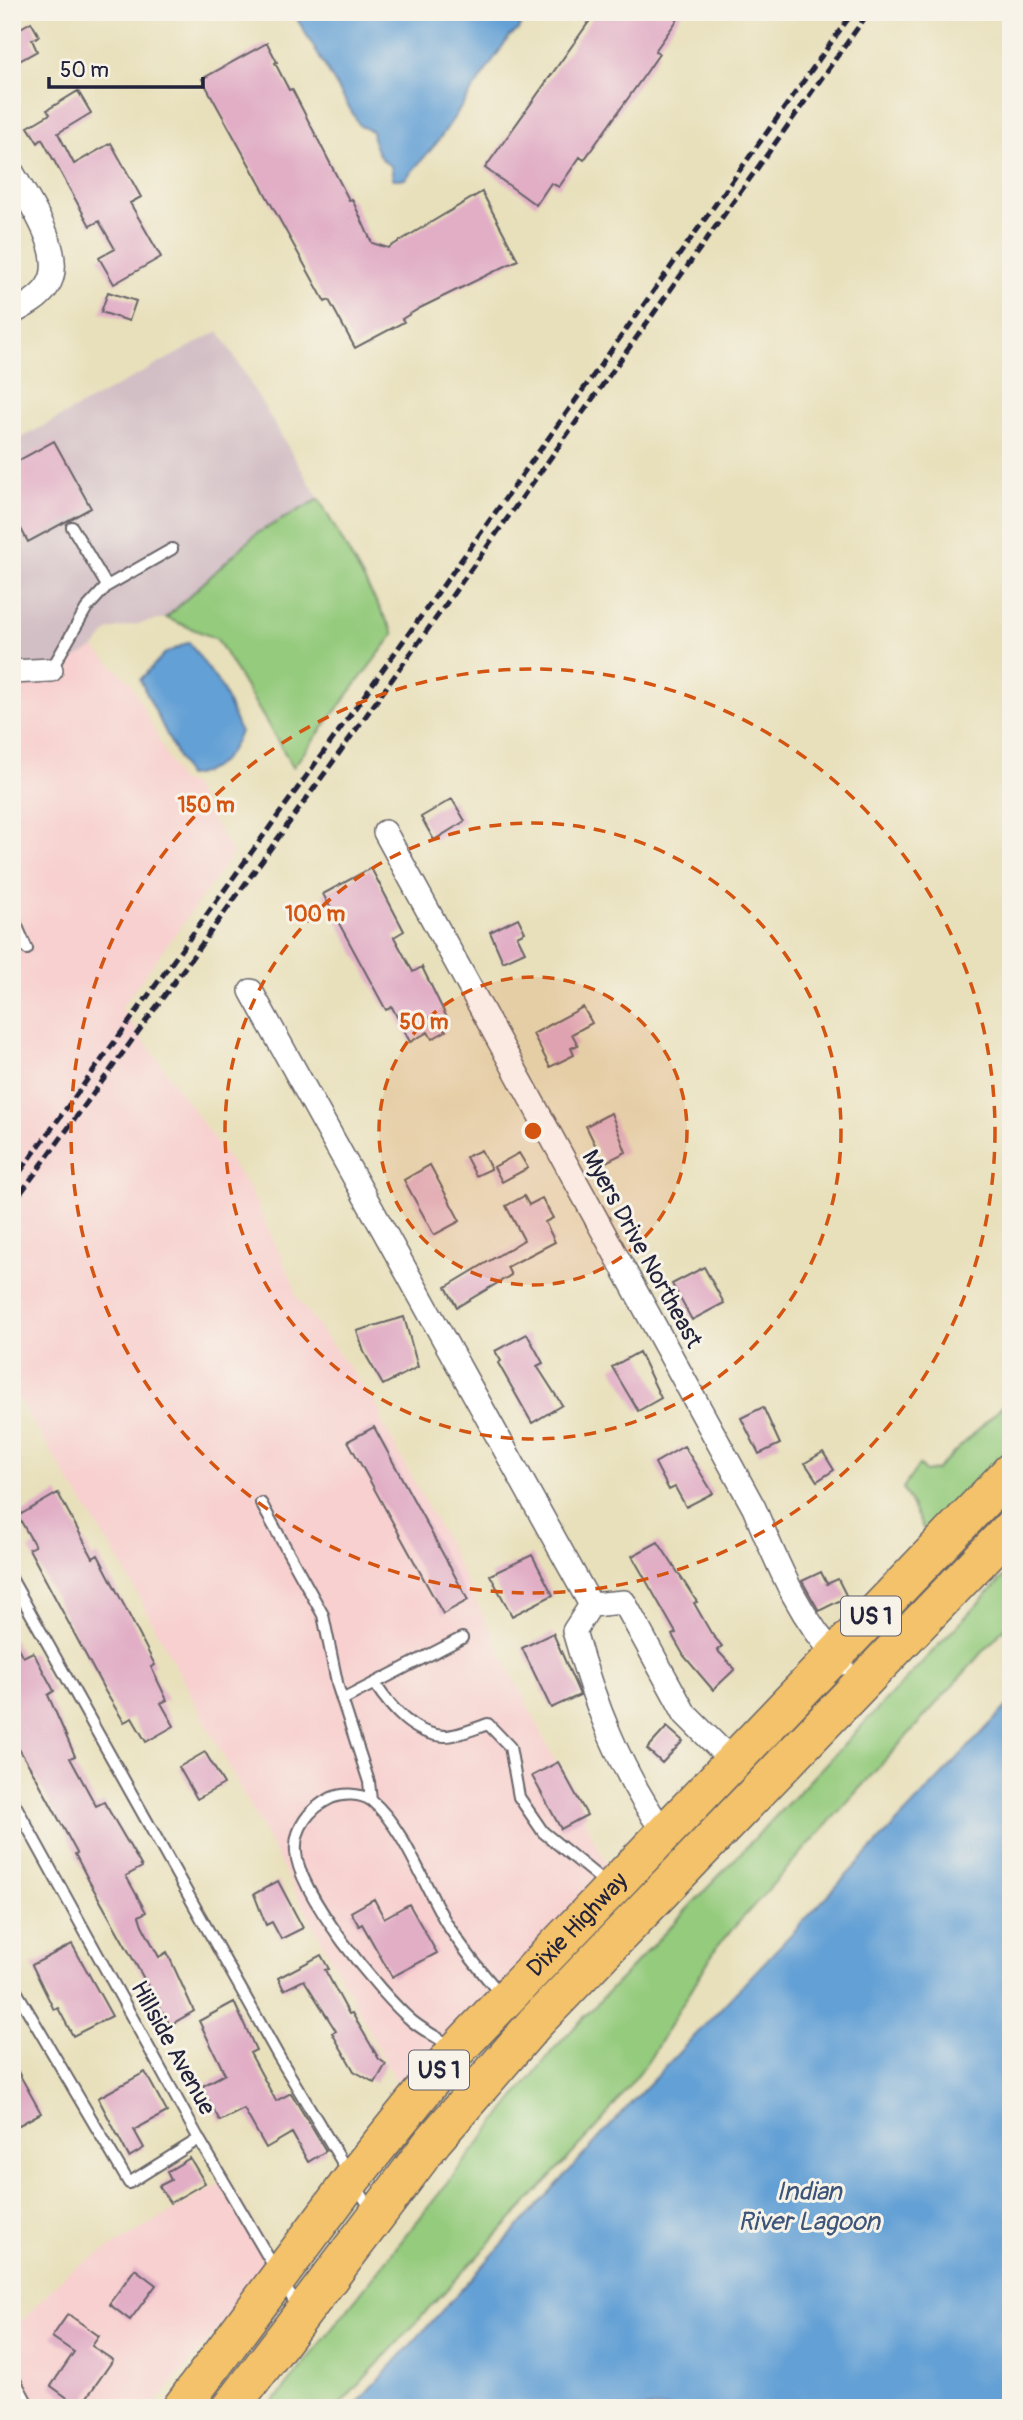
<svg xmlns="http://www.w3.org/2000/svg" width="1023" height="2420" font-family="Pangolin,sans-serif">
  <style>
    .built { fill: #f7d0cf }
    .industrial { fill: #d2bec5 }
    .green { fill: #94cb7d; stroke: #5b765c; stroke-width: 2 }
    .water { fill: #64a0d5; stroke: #436188; stroke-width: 2 }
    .building { fill: #e1aec6 }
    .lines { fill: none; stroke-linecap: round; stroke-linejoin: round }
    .lane-casing { stroke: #676468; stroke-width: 14 }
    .street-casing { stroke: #676468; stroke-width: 26 }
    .primary-casing { stroke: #676468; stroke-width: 40 }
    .lane { stroke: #fff; stroke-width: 10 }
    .street { stroke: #fff; stroke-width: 23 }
    .primary { stroke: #f3c26a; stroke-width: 37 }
    .rail { stroke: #22223b; stroke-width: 5; stroke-dasharray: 10 5; stroke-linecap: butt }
    .ring { fill: none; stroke: #d45411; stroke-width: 3.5; stroke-dasharray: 12 9 }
    .labels { text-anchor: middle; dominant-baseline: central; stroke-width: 6; stroke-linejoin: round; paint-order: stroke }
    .shield { fill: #f7f3e8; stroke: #62616f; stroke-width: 2 }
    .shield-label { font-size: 23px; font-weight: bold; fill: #22223b }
    .street-label { font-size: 24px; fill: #22223b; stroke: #f7f3e8 }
    .water-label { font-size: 26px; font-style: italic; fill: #3c5479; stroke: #f7f3e8 }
    .centre { fill: #d45411; stroke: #f7f3e8; stroke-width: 3.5 }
    .ring-label { font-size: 21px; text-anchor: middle; font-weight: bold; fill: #d45411; stroke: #f7f3e8; stroke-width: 6; stroke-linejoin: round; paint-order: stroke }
  </style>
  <rect width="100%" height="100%" fill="#f7f3e8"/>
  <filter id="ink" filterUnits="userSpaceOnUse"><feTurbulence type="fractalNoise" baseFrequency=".0143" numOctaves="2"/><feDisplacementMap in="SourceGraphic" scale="14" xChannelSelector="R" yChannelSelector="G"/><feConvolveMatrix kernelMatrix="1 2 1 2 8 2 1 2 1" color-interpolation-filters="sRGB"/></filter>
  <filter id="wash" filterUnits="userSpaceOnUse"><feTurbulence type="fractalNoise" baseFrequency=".00686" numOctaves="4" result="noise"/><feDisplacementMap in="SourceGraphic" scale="28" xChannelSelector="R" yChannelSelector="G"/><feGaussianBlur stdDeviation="1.57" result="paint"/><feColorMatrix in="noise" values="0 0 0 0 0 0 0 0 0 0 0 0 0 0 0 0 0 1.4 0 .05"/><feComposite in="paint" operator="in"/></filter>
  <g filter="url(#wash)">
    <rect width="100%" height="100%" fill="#e8e0bb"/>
    <!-- built -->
    <path class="built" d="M94,648L131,683L179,781L191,785L233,854L121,1008L250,1190L294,1285L295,1295L382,1412L381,1421L445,1539L610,1871L404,2096L122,1565L12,1389V692Z
      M228,2179L275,2261L152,2408H27L12,2381V2331L68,2272Z"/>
    <!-- industrial -->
    <path class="industrial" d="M219,331L319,499L257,533L166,618L109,630L94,648L12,692V443Z"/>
    <!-- green -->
    <path class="green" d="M319,499L394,634L293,767L217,639L166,618L257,533Z
      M1011,1398V1455L929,1540L903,1488L919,1465L925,1472L936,1470Z
      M1011,1569V1621L718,1945L649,2060L598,2126L337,2408H269L553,2050Z"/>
    <!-- water -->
    <path class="water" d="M293,12H527L518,30L509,37L436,144L405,179H393L391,166C378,160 373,144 372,131L360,126Z
      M189,642L222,688L240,732C231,756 214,774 187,776L140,680L164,654Z
      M1011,1702V2408H353L633,2101Z"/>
    <g id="blocks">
      <!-- building -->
      <path class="building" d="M596,12H683L655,51L659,54L646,73L584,160L580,157L559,187L551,183L536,205L485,168Z
        M31,22L39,36L32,40L37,51L12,65V33Z
        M267,43L277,62L275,63L289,90L292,89L349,200L352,199L372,243L388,248L482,192L518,260L420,308L402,319L404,322L355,348L329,300L325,302L202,79Z
        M78,91L91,113L58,133L74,164L111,143L141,197L130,203L161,257L114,284L99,258L115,249L99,221L90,226L42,139L38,143L28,127L50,114L47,110Z
        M108,292L136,301L129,321L101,312Z
        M54,441L91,508L28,542L12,512V464Z
        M452,799L465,821L434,840L421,817Z
        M371,868L404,931L394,937L413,972L422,967L449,1022L442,1025L446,1031L432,1039L428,1032L410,1042L392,1007L386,1010L323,894Z
        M518,918L525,932L517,936L525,952L503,962L490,932Z
        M583,1007L592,1023L572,1034L578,1045L571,1048L574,1055L550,1067L533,1034Z
        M611,1113L626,1152L604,1163L586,1126Z
        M481,1150L491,1169L476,1176L466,1157Z
        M519,1153L528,1168L502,1182L494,1167Z
        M430,1165L460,1221L434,1235L404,1180Z
        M524,1196L529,1205L542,1198L553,1218L545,1222L555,1242L507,1267L511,1275L457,1307L446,1287L524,1240L506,1206Z
        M704,1267L724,1303L692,1320L672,1284Z
        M404,1317L418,1367L383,1385L364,1352L357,1331Z
        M527,1334L543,1363L537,1366L562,1405L532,1423L498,1363L501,1361L495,1351Z
        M639,1352L661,1398L638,1411L612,1367Z
        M763,1407L780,1444L759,1454L741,1418Z
        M374,1427L468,1600L443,1614L348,1441Z
        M684,1446L713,1493L686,1507L675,1487L669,1490L655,1463Z
        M823,1452L834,1470L817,1481L805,1463Z
        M58,1493L93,1558L98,1555L155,1665L151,1667L167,1700L161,1703L174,1726L146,1742L132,1718L124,1722L105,1691L29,1549L35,1546L18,1516Z
        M658,1542L697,1602L694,1603L711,1633L722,1646L717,1650L735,1669L713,1690L684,1656L672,1635L676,1633L632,1556Z
        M532,1555L553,1595L512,1616L490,1575Z
        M821,1572L827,1584L838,1579L847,1597L819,1611L802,1581Z
        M553,1633L580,1695L551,1708L522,1648Z
        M12,1637L23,1657L33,1652L54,1691L48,1695L75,1756L70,1758L96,1806L104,1802L142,1867L126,1876L146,1912L139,1916L142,1925L159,1957L167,1952L194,2011L170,2025L89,1881L75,1854L77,1853L36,1777L19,1749L12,1752Z
        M667,1727L683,1741L662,1763L647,1749Z
        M205,1752L224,1784L197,1799L179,1767Z
        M558,1762L587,1815L561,1829L532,1776Z
        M278,1881L303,1928L281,1939L272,1922L266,1925L254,1894Z
        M374,1899L384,1918L409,1904L437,1953L392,1977L362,1924L359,1926L351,1912Z
        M72,1944L112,2016L73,2036L58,2008L54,2010L32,1965Z
        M321,1955L329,1969L325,1970L349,2014L352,2013L379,2059L386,2064L375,2083L354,2071L332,2033L336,2031L304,1980L284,1990L278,1978Z
        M234,2002L256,2050L250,2053L276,2101L291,2093L326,2151L308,2162L292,2133L266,2148L244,2109L220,2121L201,2087L225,2074L199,2021Z
        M12,2061L41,2113L12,2129Z
        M145,2072L167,2112L134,2130L144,2148L129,2157L98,2098Z
        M190,2158L205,2183L170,2203L159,2186L171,2180L167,2172Z
        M135,2269L156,2285L130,2320L109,2304Z
        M68,2314L99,2336L92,2346L113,2360L80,2407L51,2386L74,2352L52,2337Z"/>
    </g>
  </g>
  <g filter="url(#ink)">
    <use href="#blocks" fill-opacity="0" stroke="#676468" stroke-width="2"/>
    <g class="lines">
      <!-- lane casing -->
      <g class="lane-casing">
        <path id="lane" d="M72,527L107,586
          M51,670L86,609L107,586L172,549
          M12,915L27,949
          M261,1503L323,1615L338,1687L369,1782L371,1800
          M12,1580L279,2057L371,2210
          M375,1684C391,1708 413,1735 445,1736C458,1736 476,1728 488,1724L510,1747L519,1797L543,1832L608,1885
          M342,1700L462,1638
          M12,1799L199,2139L298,2308
          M12,1984L129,2183L199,2139
          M453,2047C440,2039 424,2031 412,2021C380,1994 298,1893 296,1852C294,1828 310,1808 331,1798C343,1793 361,1793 372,1801C404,1828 425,1888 447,1924C463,1949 482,1973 502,1996
          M12,2375L30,2408"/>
      </g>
      <!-- street casing -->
      <g class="street-casing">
        <path id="street" d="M12,172C28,200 69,256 47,287C39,299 25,306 12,313
          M12,672L51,670
          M385,832L754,1508C778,1565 799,1618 842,1663
          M251,991L591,1605L624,1602L685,1714L731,1760
          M591,1605L574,1631C594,1702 620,1771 663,1831"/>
      </g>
      <!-- primary casing -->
      <g class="primary-casing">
        <g id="primary">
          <path id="s1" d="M181,2408L352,2179L451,2056L1011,1471"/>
          <path d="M231,2408L433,2141L535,2023L1011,1528"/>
        </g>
      </g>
      <!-- lane -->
      <use href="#lane" class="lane"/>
      <!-- street -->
      <use href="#street" class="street"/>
      <!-- primary -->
      <use href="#primary" class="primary"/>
      <!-- rail -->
      <path class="rail" d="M12,1183C295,795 573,403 853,12
        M12,1205C301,810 584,410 869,12"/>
    </g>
  </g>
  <!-- distance rings -->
  <circle cx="533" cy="1131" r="154" fill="#d45411" fill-opacity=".12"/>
  <g class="ring">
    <circle cx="533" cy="1131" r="154"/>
    <circle cx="533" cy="1131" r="308"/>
    <circle cx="533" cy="1131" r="462"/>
  </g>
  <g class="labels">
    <!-- shield labels -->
    <g class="shield">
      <rect x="841" y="1596.5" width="60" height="39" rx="5"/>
      <rect x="409" y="2050.5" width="60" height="39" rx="5"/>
    </g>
    <g class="shield-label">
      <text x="871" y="1616">US 1</text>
      <text x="439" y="2070">US 1</text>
    </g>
    <!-- street labels -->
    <g class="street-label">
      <text transform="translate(642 1249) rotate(61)">Myers Drive Northeast</text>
      <text stroke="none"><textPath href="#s1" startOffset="626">Dixie Highway</textPath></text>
      <text transform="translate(173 2048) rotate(61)">Hillside Avenue</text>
    </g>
    <!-- water labels -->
    <g class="water-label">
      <text x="809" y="2192">Indian<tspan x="809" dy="30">River Lagoon</tspan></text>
    </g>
  </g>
  <circle cx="533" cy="1131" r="10" class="centre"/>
  <g class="ring-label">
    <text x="206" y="812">150 m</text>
    <text x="315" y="921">100 m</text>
    <text x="424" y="1029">50 m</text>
  </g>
  <!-- margin -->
  <rect width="1023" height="2420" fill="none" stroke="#f7f3e8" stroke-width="42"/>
  <!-- scale -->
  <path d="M49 77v10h154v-10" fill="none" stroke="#22223b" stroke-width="3.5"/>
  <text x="60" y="77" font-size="21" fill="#22223b" stroke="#f7f3e8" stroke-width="5" paint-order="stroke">50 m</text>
</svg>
